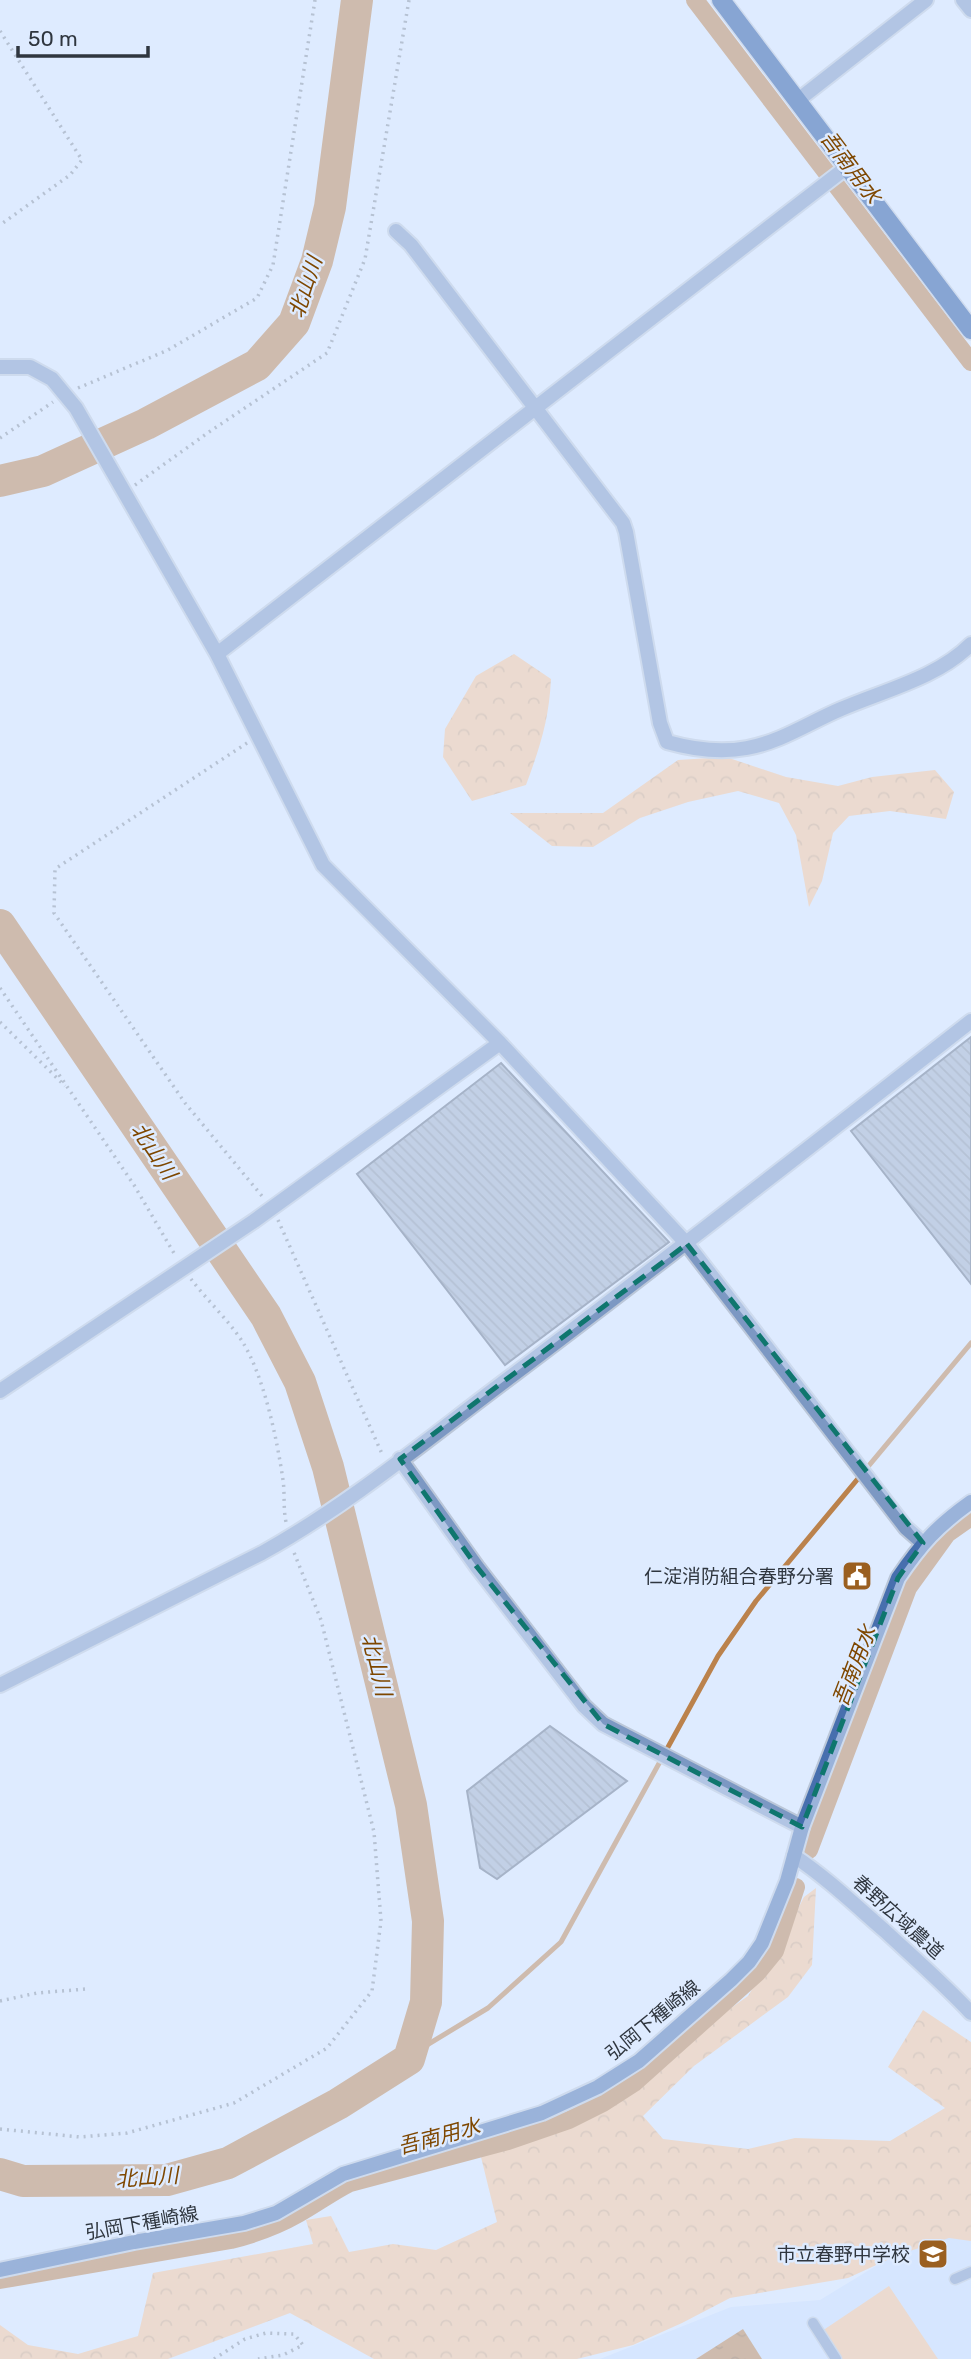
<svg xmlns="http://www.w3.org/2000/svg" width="971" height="2359" font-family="Rubik,'Noto Sans JP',sans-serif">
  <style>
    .built { fill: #cce0ff }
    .green { fill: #fac697 }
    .forest { fill: url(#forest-crowns) }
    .water { fill: url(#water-ripples) }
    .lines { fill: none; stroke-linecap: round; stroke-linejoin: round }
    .stream { stroke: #bb824c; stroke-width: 5 }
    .canal { stroke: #bb824c; stroke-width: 18 }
    .river { stroke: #bb824c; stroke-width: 32 }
    .building { fill: url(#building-back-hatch); stroke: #627086; stroke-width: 2 }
    .service-casing { stroke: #bbc7d9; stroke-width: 13 }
    .minor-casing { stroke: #bbc7d9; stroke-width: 18 }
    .tertiary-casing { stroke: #bbc7d9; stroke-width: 18 }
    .secondary-casing { stroke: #bbc7d9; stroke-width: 18 }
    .primary-casing { stroke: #bbc7d9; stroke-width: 21 }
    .path { stroke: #86909e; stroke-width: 3.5; stroke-dasharray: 2 5; stroke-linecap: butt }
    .service { stroke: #7c98c3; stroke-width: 10 }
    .minor { stroke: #7c98c3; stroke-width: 14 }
    .tertiary { stroke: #7c98c3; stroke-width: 14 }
    .secondary { stroke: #476fae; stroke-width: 14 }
    .primary { stroke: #1e509d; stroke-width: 18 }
    .marked { fill: none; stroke: #0f766e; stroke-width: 5; stroke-dasharray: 14 9; stroke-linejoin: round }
    .labels { text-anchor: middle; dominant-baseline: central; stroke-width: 5; stroke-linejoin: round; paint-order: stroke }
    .poi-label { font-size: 19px; fill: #2f363f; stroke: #deebff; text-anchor: end }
    .street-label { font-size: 19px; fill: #2f363f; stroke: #deebff }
    .water-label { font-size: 21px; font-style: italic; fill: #7e4700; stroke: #deebff }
  </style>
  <defs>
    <pattern id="forest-crowns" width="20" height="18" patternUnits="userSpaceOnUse" patternTransform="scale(1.75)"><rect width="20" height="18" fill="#fac697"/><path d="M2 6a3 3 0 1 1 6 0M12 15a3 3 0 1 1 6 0" fill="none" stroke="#d7ab83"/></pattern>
    <pattern id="water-ripples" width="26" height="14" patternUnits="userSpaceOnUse" patternTransform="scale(1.75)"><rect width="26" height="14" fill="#bb824c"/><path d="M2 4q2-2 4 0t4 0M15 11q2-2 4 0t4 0" fill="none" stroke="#986b41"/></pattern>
    <pattern id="building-back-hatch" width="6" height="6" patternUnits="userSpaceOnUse" patternTransform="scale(1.75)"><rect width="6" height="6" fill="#a1b0c7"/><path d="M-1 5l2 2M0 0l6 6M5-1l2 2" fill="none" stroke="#8490a3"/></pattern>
  </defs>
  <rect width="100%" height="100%" fill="#deebff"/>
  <!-- built -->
  <path class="built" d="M971,2208V2359H600L731,2307L820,2300Z"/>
  <!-- green -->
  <path class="green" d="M889,2286L938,2359H841L822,2331Z"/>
  <!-- forest -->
  <path class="forest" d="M514,654L551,679C549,720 540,747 526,785L472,801L443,757L445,729L476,676Z
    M726,757L786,777L838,786L872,777L935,770L954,792L946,819L890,811L849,816L833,833L822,881L809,907L796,835L779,803L738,791L688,802L640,818L593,847L552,846L510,813H603L678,760Z
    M816,1888L812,1965L788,1997L694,2066L643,2116L663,2139L748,2149L795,2138L890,2141L945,2108L888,2067L923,2010L971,2042V2241L949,2238L898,2255L848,2278L730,2298L682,2323L633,2345L577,2359H374L290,2313L168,2359H0V2325L28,2345L78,2354L138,2336L153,2273L313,2244L306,2220L331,2216L349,2252L393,2244L436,2250L497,2222L480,2153L536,2130L599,2110L662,2066L707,2025L748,1996L781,1942L804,1897Z"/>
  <!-- water -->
  <path class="water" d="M743,2329L762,2359H696Z"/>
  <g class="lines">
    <!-- stream -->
    <path class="stream" d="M409,2059L417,2051L488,2008L561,1942L718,1656L756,1601L971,1343"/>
    <!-- canal -->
    <path class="canal" d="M695,0L971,362
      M809,1850L908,1588L947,1534L971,1517
      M0,2280L231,2240C255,2234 277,2226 298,2214C316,2204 332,2192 350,2183L508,2141L569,2120L603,2103L634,2083L757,1973L775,1951L796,1887"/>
    <!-- river -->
    <path class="river" d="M0,481L43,471L146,424L257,365L294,323L317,261L330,207L357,0
      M0,925L266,1316L300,1382L328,1467L411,1805L428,1921L426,2002L409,2059L338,2104L228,2163L167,2180L23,2181L0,2174"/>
  </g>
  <!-- building -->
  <path class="building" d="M971,1037V1284L851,1131Z
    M501,1063L669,1242L505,1365L357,1174Z
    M550,1726L627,1781L497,1879L480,1868L467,1791Z"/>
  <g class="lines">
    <!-- service casing -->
    <g class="service-casing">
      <path id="service" d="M955,2279L971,2272
        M813,2323L836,2359"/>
    </g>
    <!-- minor casing -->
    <g class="minor-casing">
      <path id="minor" d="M963,0L971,10
        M797,101L926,0
        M396,231L411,245L623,523L626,532L660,723L667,742C692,749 721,753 747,748C781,742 810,722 841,709C885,690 937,678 971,644
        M0,367H30L52,379L76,408L217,654L323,865L500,1043L687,1244L906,1528L923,1543
        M217,654L847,167
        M0,1391L254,1221L500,1043
        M400,1459L477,1567L584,1706L603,1724L802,1827
        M0,1685L262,1553C352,1503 431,1436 513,1375C667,1259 819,1140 971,1021"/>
    </g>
    <!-- tertiary casing -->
    <g class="tertiary-casing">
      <path id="tertiary" d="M794,1856C827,1878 855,1905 885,1931C914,1958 944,1984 971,2013"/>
    </g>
    <!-- secondary casing -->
    <g class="secondary-casing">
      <path id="secondary" d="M0,2270L134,2242L244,2223L276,2213L343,2174L542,2113L598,2087L639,2061L731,1980L749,1962L762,1943L787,1881L802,1827L898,1578C921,1544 937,1526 971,1502"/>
    </g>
    <!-- primary casing -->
    <g class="primary-casing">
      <path id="primary" d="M721,0L971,330"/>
    </g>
    <!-- path -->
    <path class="path" d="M0,31L82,160L70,175L0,225
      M78,388L168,350L257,298L273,265L315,0
      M0,438L53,402
      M135,485L209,432L327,353L365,259L409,0
      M247,743L55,869L54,913L185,1103L262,1196
      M0,988L134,1185L175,1255
      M0,1022L65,1086
      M278,1220L383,1456
      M191,1279C206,1299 229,1321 242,1341C264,1376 277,1439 283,1480C285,1494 283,1508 286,1522
      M0,2001L37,1993L86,1989
      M0,2129L80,2137L127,2133L234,2103L327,2048L372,1991L381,1921L374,1832L321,1620L293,1550
      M214,2359L245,2339L266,2333L294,2334L303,2345L283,2355L258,2359"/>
    <!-- service -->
    <use href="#service" class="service"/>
    <!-- minor -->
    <use href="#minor" class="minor"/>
    <!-- tertiary -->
    <use href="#tertiary" class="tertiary"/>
    <!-- secondary -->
    <use href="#secondary" class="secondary"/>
    <!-- primary -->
    <use href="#primary" class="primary"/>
  </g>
  <!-- marked area -->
  <path d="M0 0H971V2359H0ZM687,1244L923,1543L898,1578L802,1827L603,1724L477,1567L400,1459Z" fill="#deebff" fill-opacity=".55" fill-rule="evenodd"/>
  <path class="marked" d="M687,1244L923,1543L898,1578L802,1827L603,1724L477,1567L400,1459Z"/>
  <!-- icons -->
  <defs>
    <g id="civic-square" transform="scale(1.575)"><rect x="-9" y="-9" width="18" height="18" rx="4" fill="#9a5f20" stroke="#deebff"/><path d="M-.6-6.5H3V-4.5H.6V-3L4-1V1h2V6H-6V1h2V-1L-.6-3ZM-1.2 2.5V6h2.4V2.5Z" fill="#fff"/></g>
    <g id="school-square" transform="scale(1.575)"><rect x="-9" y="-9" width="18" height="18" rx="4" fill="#9a5f20" stroke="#deebff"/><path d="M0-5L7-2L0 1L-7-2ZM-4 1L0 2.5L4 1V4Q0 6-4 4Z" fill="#fff"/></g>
  </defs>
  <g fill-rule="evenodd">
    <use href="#civic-square" x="857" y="1576"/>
    <use href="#school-square" x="933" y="2254"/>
  </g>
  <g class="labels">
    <!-- poi labels -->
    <g class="poi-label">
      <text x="834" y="1576">仁淀消防組合春野分署</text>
      <text x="910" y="2254">市立春野中学校</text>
    </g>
    <!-- street labels -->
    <g class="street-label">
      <text transform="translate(898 1917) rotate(42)">春野広域農道</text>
      <text transform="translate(653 2020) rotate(-39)">弘岡下種崎線</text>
      <text transform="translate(142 2223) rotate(-10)">弘岡下種崎線</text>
    </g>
    <!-- water labels -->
    <g class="water-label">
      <text transform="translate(851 167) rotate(53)">吾南用水</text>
      <text transform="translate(305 287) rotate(-72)">北山川</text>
      <text transform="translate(154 1151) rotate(56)">北山川</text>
      <text transform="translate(377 1665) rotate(76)">北山川</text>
      <text transform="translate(854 1666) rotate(-69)">吾南用水</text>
      <text transform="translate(439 2136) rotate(-15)">吾南用水</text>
      <text transform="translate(147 2177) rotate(-4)">北山川</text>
    </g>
  </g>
  <!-- scale -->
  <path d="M18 46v10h130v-10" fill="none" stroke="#2f363f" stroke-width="3.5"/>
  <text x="28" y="46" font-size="21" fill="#2f363f" stroke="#deebff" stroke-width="5" paint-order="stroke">50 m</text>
</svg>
